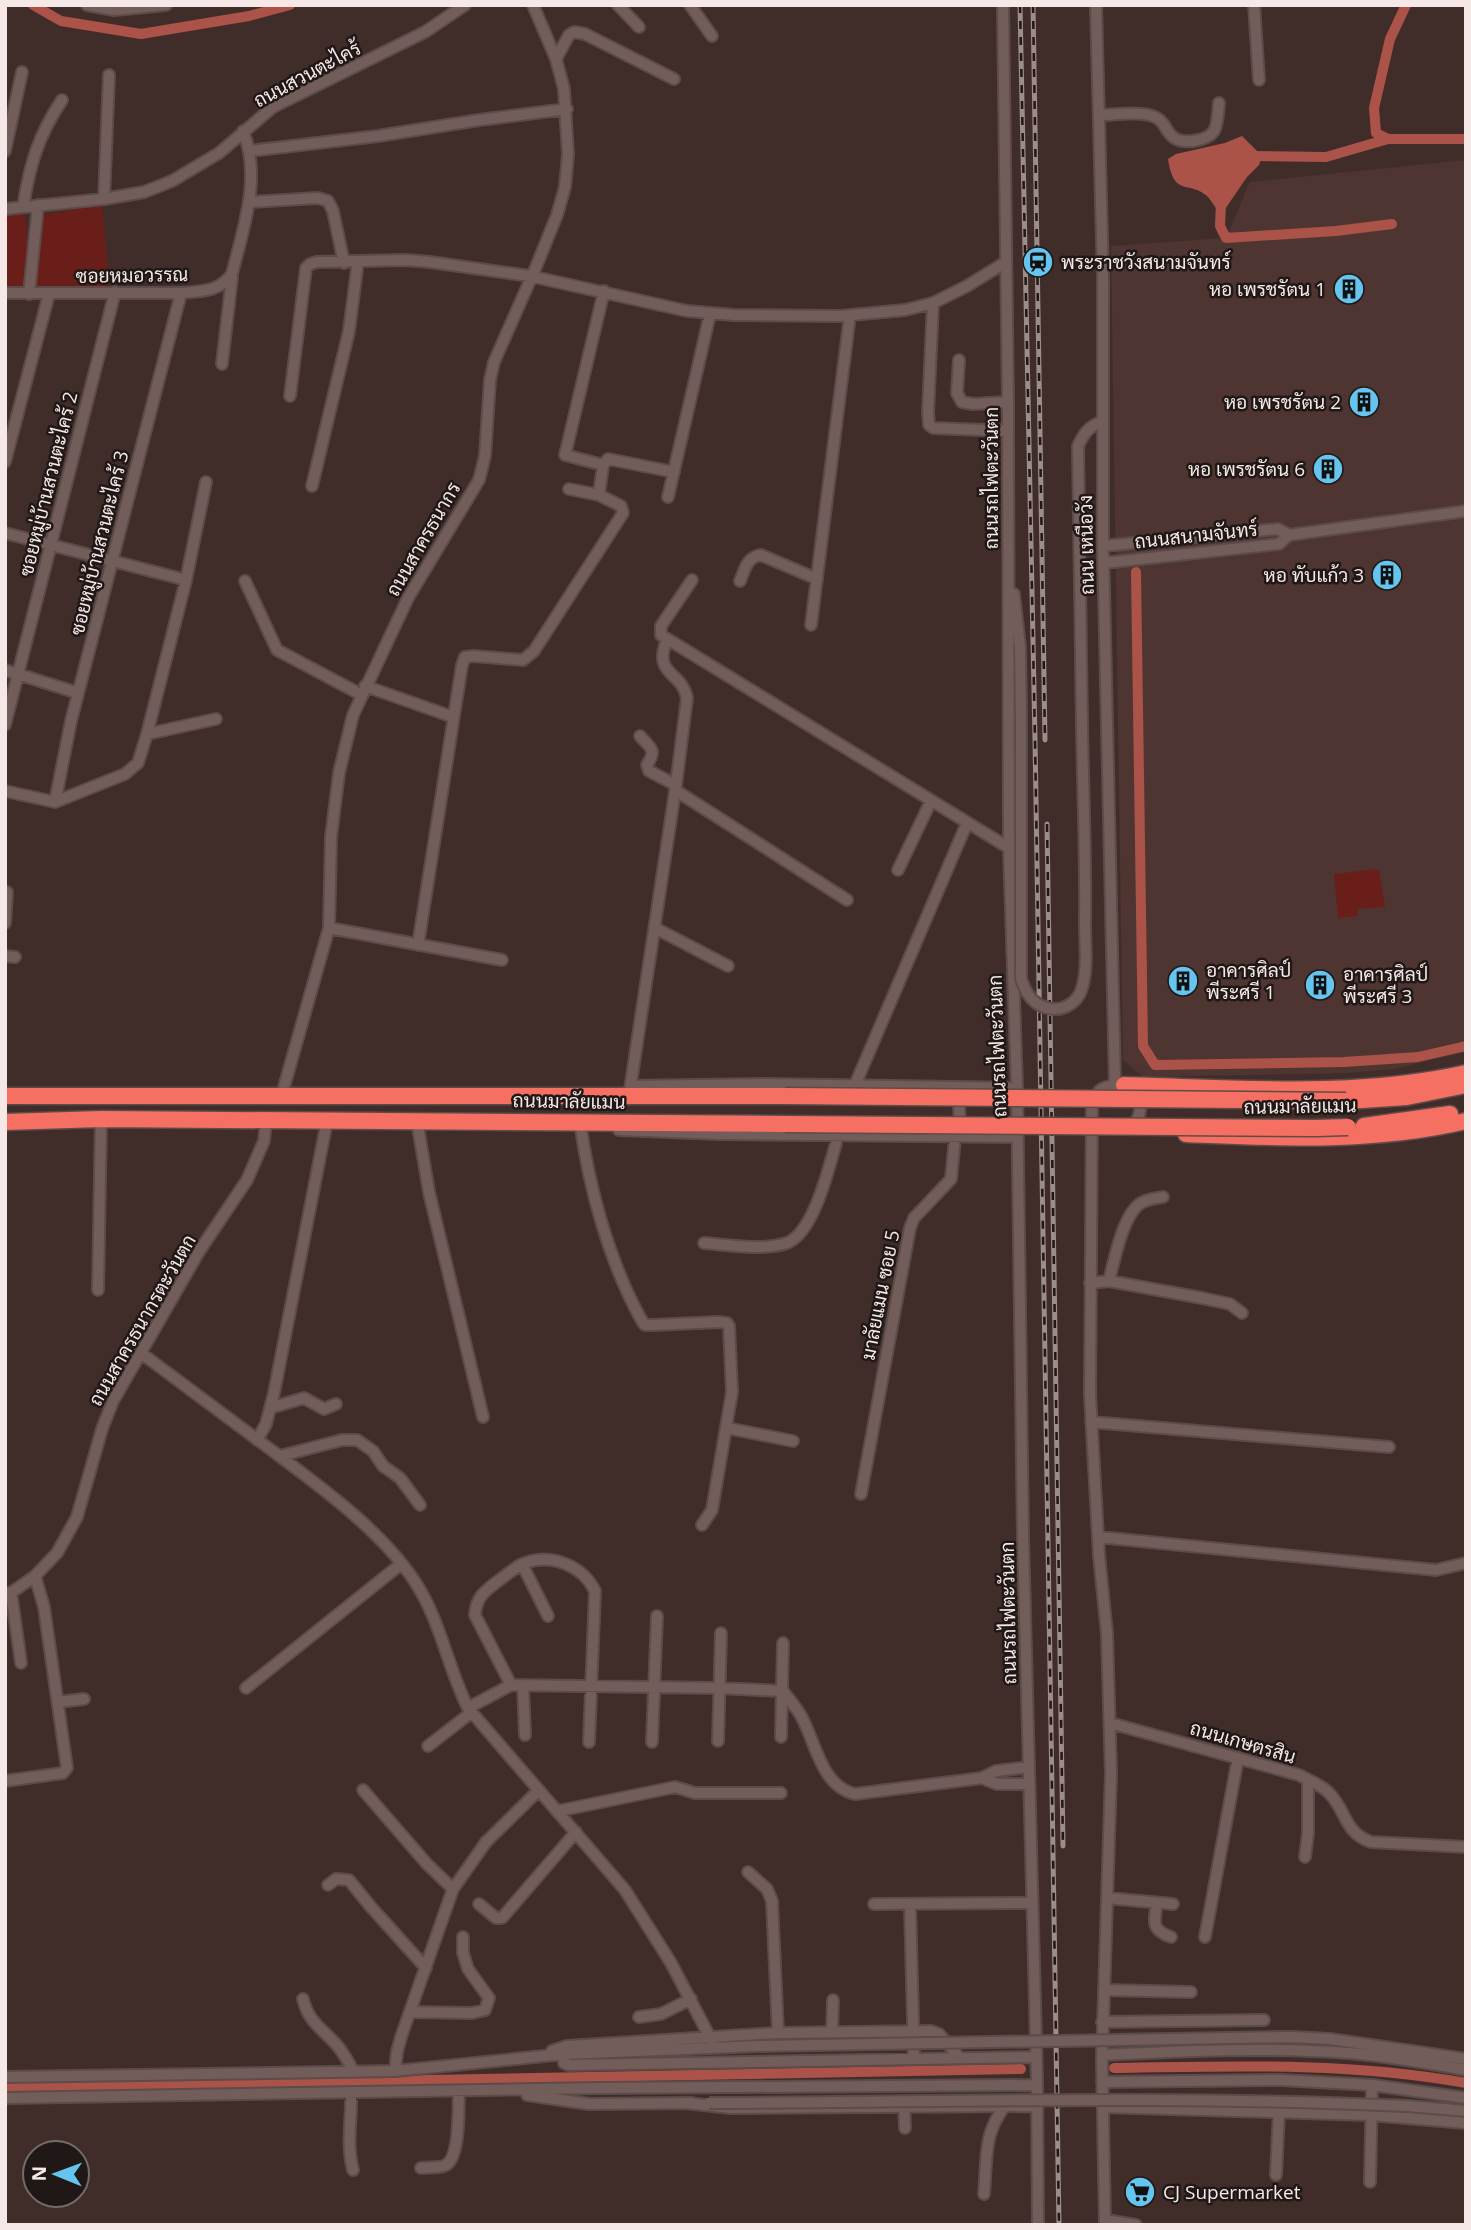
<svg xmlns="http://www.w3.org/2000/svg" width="1471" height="2230" font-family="'Open Sans',Sarabun,sans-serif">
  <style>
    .built { fill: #4e3531 }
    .green { fill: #6a1e19 }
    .water { fill: #ab5349 }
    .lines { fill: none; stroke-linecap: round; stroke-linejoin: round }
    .canal { stroke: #ab5349; stroke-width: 10 }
    .minor-casing { stroke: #5c4c49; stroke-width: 14 }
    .highway-casing { stroke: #5c4c49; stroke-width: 19 }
    .minor { stroke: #735d5a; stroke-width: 10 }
    .highway { stroke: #f57062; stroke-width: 16 }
    .rail-casing { stroke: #9c8c8a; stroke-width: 5 }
    .rail { stroke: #201816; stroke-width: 2.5; stroke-dasharray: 8; stroke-linecap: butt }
    .minor-bridge-casing { stroke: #5c4c49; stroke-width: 14; stroke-linecap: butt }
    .highway-bridge-casing { stroke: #5c4c49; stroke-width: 19; stroke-linecap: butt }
    .minor-bridge { stroke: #735d5a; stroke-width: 10 }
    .highway-bridge { stroke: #f57062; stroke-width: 16 }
    .labels { text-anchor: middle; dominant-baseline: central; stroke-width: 5; stroke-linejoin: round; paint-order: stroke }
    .street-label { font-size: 19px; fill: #f5e8e6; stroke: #201816 }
    .poi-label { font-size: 19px; fill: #f5e8e6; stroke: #201816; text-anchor: start }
  </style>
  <rect width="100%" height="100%" fill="#402d2a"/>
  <!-- built -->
  <path class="built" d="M1466,160V1052L1394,1069L1347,1073L1143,1077L1123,1060L1111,246L1226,238L1250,182Z"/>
  <!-- green -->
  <path class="green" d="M102,205L110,291L5,290V215L25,214L32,285L41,215Z
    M1379,869L1385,907L1358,909L1357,916L1338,918L1334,874Z"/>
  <!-- water -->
  <path class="water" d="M1242,136L1262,156L1259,165L1247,177L1221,215C1216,209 1212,201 1207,196C1189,180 1174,198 1168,159L1176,154L1225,143Z"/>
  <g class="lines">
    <!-- canal -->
    <path class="canal" d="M33,5L61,21L141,34L249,16L290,5
      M1406,5L1390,39L1374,108L1376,133L1388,139H1466
      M1248,156L1326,157L1388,139
      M1221,203L1220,226L1226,238L1336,231L1392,224
      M1136,572L1143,1046L1155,1065L1344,1062L1418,1057L1466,1046
      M1114,2068C1232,2066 1349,2062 1466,2083
      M5,2088L1021,2069"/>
    <!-- minor casing -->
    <g class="minor-casing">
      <path id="minor" d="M87,5L114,10L166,5
        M618,5L639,27
        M690,5L712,36
        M1003,5L1008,402L1009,848L1017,1088L1023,1537L1037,2081L1038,2225
        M1096,5L1103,279V546L1115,1084
        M1254,5L1259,80
        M556,59L569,35L574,32L585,34L674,79
        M1099,115C1114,115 1134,111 1149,115C1166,119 1163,129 1173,137C1183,145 1207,141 1214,131C1218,124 1218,112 1219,103
        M5,151L22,72
        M249,151L378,136L479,120L567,109
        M104,199L109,75
        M250,202L318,198L328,201L333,211L344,263
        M23,207C30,164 38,136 62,100
        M5,209L104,199L144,192L172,181L219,153L273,107L425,32L465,5
        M604,291L565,455L603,465L608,459L674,472
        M5,293H181C202,291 219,292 232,274C243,229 262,177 243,131
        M29,294L38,205
        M933,303L928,412L929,425L933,428L1008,431
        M959,360L957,393L962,402L973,404L1008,402
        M222,364L232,277
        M290,396L306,268L310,264L317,262L405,260L430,262L530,276L687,311L734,315L840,316L905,310L933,303L967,286L1006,262
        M5,462L49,294
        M312,486L349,331L358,261
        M569,489L599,495
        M668,497L710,314
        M5,533L186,580
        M1289,535L1466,511
        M1103,546L1278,529L1289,535L1279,544L1104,563
        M692,580L661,626V635L1009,848
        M245,581L277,650L362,695
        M740,581C745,569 747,557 761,555L817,579
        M1014,594L1020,647L1021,723
        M811,625L850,315
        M5,670L78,693
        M365,686L453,717
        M5,725L115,292
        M1082,726L1078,446C1084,433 1089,426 1103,421
        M147,734L216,719
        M640,736C651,749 657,749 647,765L649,771L676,785
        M675,790L847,900
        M5,791L55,802L125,774L138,763L147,734L186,580L206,482
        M55,802L71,721L181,293
        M898,870L931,801
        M5,923L7,892
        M329,928L502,960
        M655,928L728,966
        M418,945L462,665L465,657L473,656L523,660L534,651L623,513L621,506L599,495L603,465
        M5,956L15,957
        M855,1085L967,823
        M631,1086L766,1084L1017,1088
        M282,1094L329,928L331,837L339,773L353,715L408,598L479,480L485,456L490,380L494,362L536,267L557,215L565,187L568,154L564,89L556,59L533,5
        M629,1096L676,785L687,698C682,672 655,675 665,645
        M417,1121L429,1192L483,1417
        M580,1122C589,1188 609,1262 642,1321L645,1325H652L718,1322L727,1323L729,1326L732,1392L712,1510L702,1525
        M960,1129L959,1103L964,1095
        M619,1130L720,1134L1018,1137
        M704,1243C729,1245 762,1251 787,1243C815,1232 830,1163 838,1136
        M1109,1281C1114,1261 1123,1214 1141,1203C1148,1199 1156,1198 1163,1197
        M1090,1283L1109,1281L1202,1298L1230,1304L1242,1313
        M98,1290L101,1119
        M141,1353C187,1387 232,1421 278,1455C325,1490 386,1535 417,1585C441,1623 448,1668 468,1708L625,1890L671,1963L715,2047
        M270,1408L304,1398L324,1409L336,1404
        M1091,1422L1389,1447
        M727,1428L793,1441
        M257,1440L266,1424L274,1393L327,1121
        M280,1456L342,1440H357L373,1451L383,1466L400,1478L420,1505
        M861,1494L910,1228L914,1218L951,1179L955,1138
        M1098,1537L1436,1570L1466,1563
        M522,1564L548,1616
        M11,1592L21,1663
        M5,1597L35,1576L57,1553L77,1517L102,1429L113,1401L200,1250L247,1180L264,1141L266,1120
        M511,1685L475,1615C476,1597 485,1591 498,1581C507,1575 516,1566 525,1563C552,1553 583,1566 595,1591L589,1742
        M523,1685L525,1735
        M246,1688L401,1564
        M58,1702L84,1699
        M468,1708L511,1685L718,1688L783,1691C788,1698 795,1706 800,1714C816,1741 820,1786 855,1794L982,1778L996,1771L1029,1767
        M1110,1723L1299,1775C1309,1780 1321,1785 1328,1792C1347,1810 1343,1832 1371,1842L1466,1847
        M781,1737L783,1643
        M718,1741L721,1633
        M652,1742L657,1616
        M428,1746L472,1712
        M982,1778L997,1784H1029
        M5,1781L63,1773L67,1768L44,1607L35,1576
        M363,1790L427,1864L453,1889
        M558,1811L675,1787L695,1793H781
        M1305,1857L1308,1833V1780
        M748,1872L767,1889L772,1901L778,2033
        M328,1885L336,1879L349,1880L371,1907L426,1968
        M1107,1898L1173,1904
        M1157,1903C1154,1922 1151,1930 1171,1937
        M479,1904L496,1918H502L576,1832
        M874,1904L1031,1903
        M910,1904L914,2059
        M1205,1937L1238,1758
        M1104,1990L1191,1992
        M303,1999C308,2021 321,2028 335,2043C343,2051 348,2062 354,2072
        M410,2012L472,2013L485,2010L489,1998L468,1969L463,1953V1937
        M639,2017L661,2014L691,1999
        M1102,2022L1264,2020
        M832,2032L833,2000
        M1330,2039L1466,2059
        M552,2051L567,2046L778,2033L931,2031L939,2034L960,2058
        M564,2054V2063L568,2065L1035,2057
        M1102,2055C1184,2051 1267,2047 1349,2053C1388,2056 1427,2063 1466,2070
        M395,2071L397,2052L401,2037L453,1889L486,1842L539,1790
        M5,2077L395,2071L564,2054L758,2046
        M1102,2082L1281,2080L1372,2085L1466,2098
        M351,2092C352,2119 346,2144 353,2170
        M527,2095L589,2104L692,2103
        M5,2098L600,2088L1036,2085
        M686,2103L731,2108L1037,2106
        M904,2103L905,2128
        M1408,2106L1466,2111
        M1103,2107L1371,2115L1466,2123
        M421,2168C428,2167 437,2168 444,2166C461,2160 458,2107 459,2091
        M1276,2175L1279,2111
        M1370,2182L1372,2085
        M984,2194C987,2161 983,2133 1005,2106
        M1105,2220L1136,2225
        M1105,2225L1102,2058L1111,1774L1107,1634L1099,1555L1090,1394L1092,1107L1099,1091C1128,1071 1155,1103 1131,1128"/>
    </g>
    <!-- highway casing -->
    <g class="highway-casing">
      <path id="highway" d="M1124,1085C1238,1088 1354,1098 1466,1073
        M5,1096H785
        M1346,1101L1407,1097L1466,1085
        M5,1122L101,1119L785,1124
        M1364,1126L1450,1114
        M1186,1134C1280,1138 1374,1143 1466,1121"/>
    </g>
    <!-- minor -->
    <use href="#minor" class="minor"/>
    <!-- highway -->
    <use href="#highway" class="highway"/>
    <!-- rail casing -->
    <g class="rail-casing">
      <path id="rail" d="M1020,5L1035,739L1059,2225
        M1033,5L1045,740
        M1047,824L1063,1846"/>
    </g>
    <!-- rail -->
    <use href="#rail" class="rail"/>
    <!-- minor-bridge casing -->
    <g class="minor-bridge-casing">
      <path id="minor-bridge" d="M1021,723V979C1025,991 1031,1003 1044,1007C1060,1013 1077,1005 1082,988C1088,969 1085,944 1085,924C1086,858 1083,792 1082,726
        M758,2046L1291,2037L1330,2039
        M709,2103C942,2102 1175,2095 1408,2106"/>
    </g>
    <!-- highway-bridge casing -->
    <g class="highway-bridge-casing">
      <path id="highway-bridge" d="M785,1096L1346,1101
        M785,1124L1316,1128L1348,1127"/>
    </g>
    <!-- minor-bridge -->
    <use href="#minor-bridge" class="minor-bridge"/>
    <!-- highway-bridge -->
    <use href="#highway-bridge" class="highway-bridge"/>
  </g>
  <!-- icons -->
  <defs>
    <g id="station-disc" transform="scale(1.575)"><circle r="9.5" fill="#65c5ef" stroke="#201816"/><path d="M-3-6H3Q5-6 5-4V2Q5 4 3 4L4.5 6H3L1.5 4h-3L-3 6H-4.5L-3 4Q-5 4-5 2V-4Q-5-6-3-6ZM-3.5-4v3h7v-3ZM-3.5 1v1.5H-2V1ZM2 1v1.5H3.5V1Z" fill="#111"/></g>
    <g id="building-disc" transform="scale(1.575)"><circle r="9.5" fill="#65c5ef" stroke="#201816"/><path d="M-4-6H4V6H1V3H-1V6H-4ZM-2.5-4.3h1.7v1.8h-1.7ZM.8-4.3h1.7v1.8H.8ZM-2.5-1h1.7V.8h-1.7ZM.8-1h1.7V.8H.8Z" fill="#111"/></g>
    <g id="supermarket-disc" transform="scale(1.575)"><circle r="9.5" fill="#65c5ef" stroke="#201816"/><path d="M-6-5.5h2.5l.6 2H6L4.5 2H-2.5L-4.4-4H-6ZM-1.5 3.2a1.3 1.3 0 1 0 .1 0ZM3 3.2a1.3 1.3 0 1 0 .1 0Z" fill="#111"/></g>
  </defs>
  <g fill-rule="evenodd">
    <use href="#station-disc" x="1038" y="262"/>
    <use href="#building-disc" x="1349" y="289"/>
    <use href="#building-disc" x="1364" y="402"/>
    <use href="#building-disc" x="1328" y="469"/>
    <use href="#building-disc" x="1387" y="575"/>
    <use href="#building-disc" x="1183" y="981"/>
    <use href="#building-disc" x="1320" y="985"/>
    <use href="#supermarket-disc" x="1140" y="2192"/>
  </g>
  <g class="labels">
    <!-- street labels -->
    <g class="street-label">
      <text transform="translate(307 74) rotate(-28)">ถนนสวนตะไคร้</text>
      <text transform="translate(132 275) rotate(-1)">ซอยหมอวรรณ</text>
      <text transform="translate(991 478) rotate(-90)">ถนนรถไฟตะวันตก</text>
      <text transform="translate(48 484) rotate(-76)">ซอยหมู่บ้านสวนตะไคร้ 2</text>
      <text transform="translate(1196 535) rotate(-6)">ถนนสนามจันทร์</text>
      <text transform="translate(423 539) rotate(-60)">ถนนสาครธนากร</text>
      <text transform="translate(99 543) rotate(-76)">ซอยหมู่บ้านสวนตะไคร้ 3</text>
      <text transform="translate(1086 545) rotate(-91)">ถนน เหนือวัง</text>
      <text transform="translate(997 1046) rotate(-92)">ถนนรถไฟตะวันตก</text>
      <text transform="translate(569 1101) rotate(1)">ถนนมาลัยแมน</text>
      <text transform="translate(1300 1106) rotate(-1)">ถนนมาลัยแมน</text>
      <text transform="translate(880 1295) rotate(-79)">มาลัยแมน ซอย 5</text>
      <text transform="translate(142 1320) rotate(-60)">ถนนสาครธนากรตะวันตก</text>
      <text transform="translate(1008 1613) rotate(-91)">ถนนรถไฟตะวันตก</text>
      <text transform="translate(1243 1742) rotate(16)">ถนนเกษตรสิน</text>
    </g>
    <!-- poi labels -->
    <g class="poi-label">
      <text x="1061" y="262">พระราชวังสนามจันทร์</text>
      <text x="1326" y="289" text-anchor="end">หอ เพรชรัตน 1</text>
      <text x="1341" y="402" text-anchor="end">หอ เพรชรัตน 2</text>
      <text x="1305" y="469" text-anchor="end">หอ เพรชรัตน 6</text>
      <text x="1364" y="575" text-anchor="end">หอ ทับแก้ว 3</text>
      <text x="1206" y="970">อาคารศิลป์<tspan x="1206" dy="22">พีระศรี 1</tspan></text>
      <text x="1343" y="974">อาคารศิลป์<tspan x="1343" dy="22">พีระศรี 3</tspan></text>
      <text x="1163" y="2192">CJ Supermarket</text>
    </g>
  </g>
  <!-- border -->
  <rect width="1471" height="2230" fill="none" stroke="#f5e8e6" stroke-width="14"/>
  <!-- north arrow -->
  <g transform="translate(56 2174) rotate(271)"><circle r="33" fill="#201816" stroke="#756b69" stroke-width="2"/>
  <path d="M0-5L12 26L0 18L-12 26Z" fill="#65c5ef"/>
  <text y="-10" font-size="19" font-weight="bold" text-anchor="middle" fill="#f5e8e6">N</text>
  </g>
</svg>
